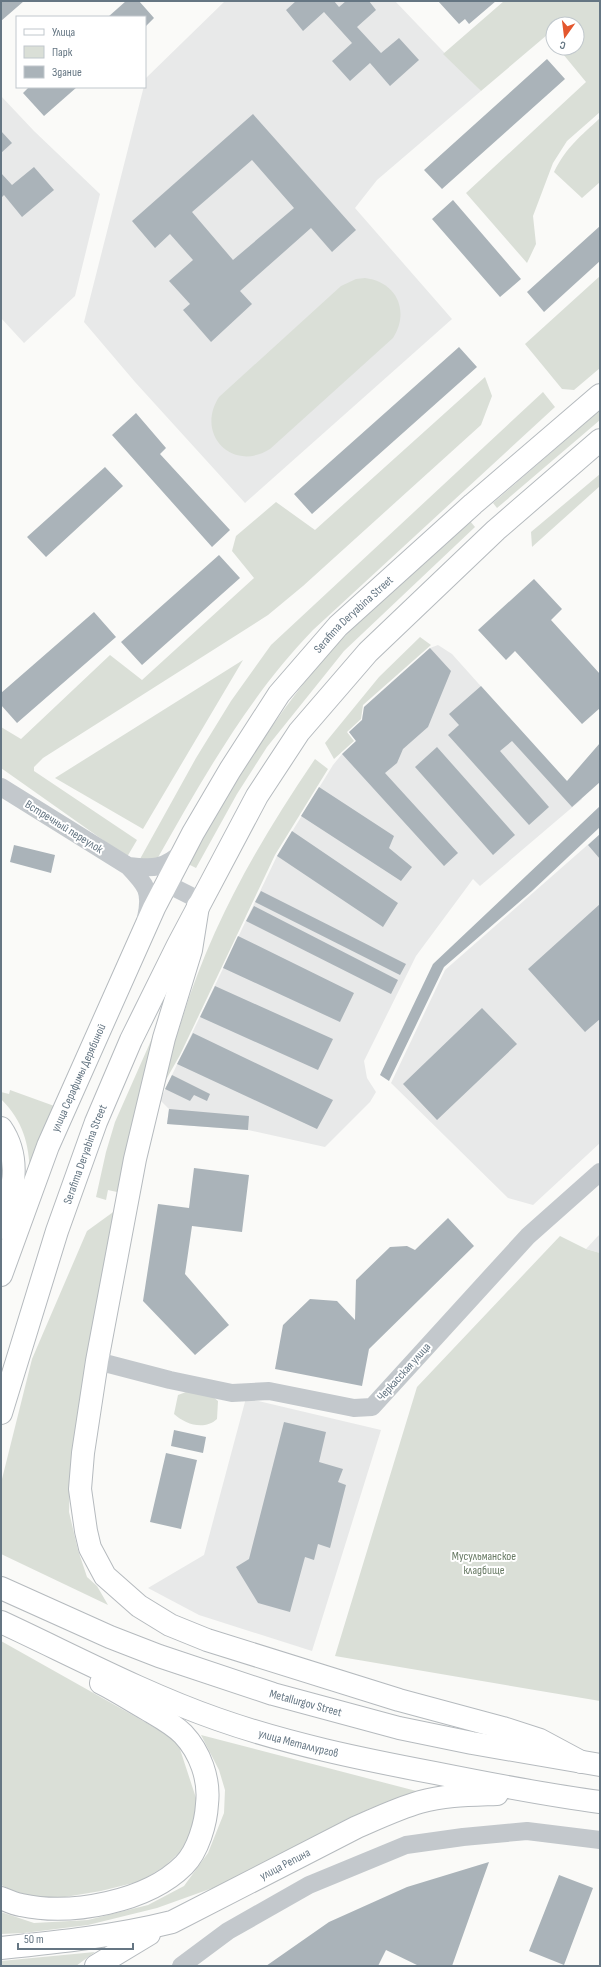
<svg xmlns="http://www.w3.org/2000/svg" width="601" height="1967" font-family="'Sofia Sans Condensed',sans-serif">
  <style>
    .built { fill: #e8e9e9 }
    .green { fill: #dadfd7 }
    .building { fill: #aab3b9; fill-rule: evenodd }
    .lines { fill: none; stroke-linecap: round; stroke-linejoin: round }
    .primary-casing { stroke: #b5babe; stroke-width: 24 }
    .minor { stroke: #c3c8cc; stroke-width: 18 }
    .primary { stroke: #fff; stroke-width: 22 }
    .labels { text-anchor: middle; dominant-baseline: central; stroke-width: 4; stroke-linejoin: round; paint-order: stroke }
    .street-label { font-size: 12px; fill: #657683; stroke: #fff }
    .park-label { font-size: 12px; fill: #687a64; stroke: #fff }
  </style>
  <rect width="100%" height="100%" fill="#fafaf8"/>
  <!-- built -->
  <path class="built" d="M225,1H395L481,91L377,180L355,208L452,319L245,503L135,382L84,322L146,78Z
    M1,96L34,131L100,194L75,296L24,343L1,318Z
    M438,645L452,654L582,799L480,886L473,879L416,956L364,1061L367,1078L376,1092L370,1102L325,1147L248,1130L167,1124L169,1109L160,1100L277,856L333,765L342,754L356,741L349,732L362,720L364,707L430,648Z
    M600,834V1143L533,1205L508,1198L391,1083L445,970Z
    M600,1234V1253L586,1249L597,1237Z
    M246,1398L381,1430L312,1651L199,1615L148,1588L204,1555Z"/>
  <!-- green -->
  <path class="green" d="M504,1H600V112L567,141L553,163L533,216L536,244L527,263L466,193L586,82L558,48H577V24H553V42L547,35L481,91L443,54Z
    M600,118V182L582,198L554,172C567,146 580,137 600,118Z
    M600,276V368L574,390L562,389L525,344Z
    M365,278C397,282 410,311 393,338L270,449C232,473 195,434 219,397L341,286L356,279Z
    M485,377L492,396L481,425L303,586L268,615L43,758L34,767V771L137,840L127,857L1,768V727L21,739L110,655L142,680L254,578L232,551L236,536L276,502L315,530Z
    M543,392L555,407L313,630C248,697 202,780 156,861L140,859L196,758L231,701L271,645Z
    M600,410V420L497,508L493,503Z
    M600,474V486L532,547L531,532Z
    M470,521L475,527L344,651L320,681L267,747L237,794L196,868L188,864C233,785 277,709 339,642C380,599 426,561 470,521Z
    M420,637L431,645L363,705L361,719L347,732L354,741L334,759L325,743L379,677Z
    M243,660L143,829L55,778Z
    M315,759L328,769L275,855L180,1055L163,1085C166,1066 173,1047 179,1029C209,928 256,846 315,759Z
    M153,1036L117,1192L108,1190L106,1200L96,1197L106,1152L115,1122Z
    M10,1090L57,1107L30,1174C29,1143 23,1121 1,1099V1092L9,1094Z
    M116,1210L70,1476L69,1512L78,1550L87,1577L97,1586L108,1605L1,1554V1483L32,1359L87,1231Z
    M560,1236L586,1249L600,1253V1701L335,1656L417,1387Z
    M186,1392L212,1396L218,1401L217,1419C204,1431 185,1424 174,1414L178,1395Z
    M1,1641L177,1740L196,1798L195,1821L184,1848L165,1866L141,1881L101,1891L59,1898L24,1896L1,1885Z
    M201,1735L424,1793L371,1808L221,1885L157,1908L88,1925L24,1933L1,1934V1912L34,1923L88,1920L148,1905L184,1886L208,1853L224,1813L225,1790L219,1770Z
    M95,1952L76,1966H1V1961Z"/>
  <!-- building -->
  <path class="building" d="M1,1H24L1,21Z
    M126,1H139L154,18L145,27V17H108Z
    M296,1H334L339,7L346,1H369L376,10L357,27L381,53L399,38L419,60L390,86L370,63L350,81L332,61L352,43L324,12L303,31L286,10Z
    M438,1H496L469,24L465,19L459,24Z
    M547,59L565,79L442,189L424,170Z
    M29,87H77L44,116L23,93Z
    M253,114L356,230L332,252L311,228L240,291L252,304L211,342L183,310L190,304L169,281L193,260L170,234L155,248L132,221ZM252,160L294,208L233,260L192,212Z
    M1,131L12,143L1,153Z
    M34,167L54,190L22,217L4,195L1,198V173L12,185Z
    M453,200L521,279L500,297L432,219Z
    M600,226V261L544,312L527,292Z
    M459,347L477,367L312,514L294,494Z
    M136,413L166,448L160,454L230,530L212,547L112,435Z
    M105,467L123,486L46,557L27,537Z
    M219,555L240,578L142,665L121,642Z
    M534,579L562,609L551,620L600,674V708L582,724L515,651L506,660L478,630Z
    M94,612L116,637L17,723L1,705V693Z
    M430,648L451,671L428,727L403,749L397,763L385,773L458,853L444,866L342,754L356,741L349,732L362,720L364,707Z
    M481,686L567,781L600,743V782L572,807L512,741L500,751L549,807L529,825L448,735L459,725L449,714Z
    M437,747L515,835L493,855L415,767Z
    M319,787L394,836L389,848L412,867L401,881L301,816Z
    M600,806V827L532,891L444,967L389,1081L380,1075L433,964Z
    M292,831L398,903L383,927L277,856Z
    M600,834V859L588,845Z
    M14,845L55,855L51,873L10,862Z
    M261,891L406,964L400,975L255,902Z
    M600,904V1019L585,1032L528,969Z
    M254,906L398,980L391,994L246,921Z
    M238,936L354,993L340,1022L223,968Z
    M215,986L333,1039L318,1070L200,1017Z
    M482,1008L517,1044L437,1120L403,1084Z
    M193,1033L333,1100L317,1129L177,1064Z
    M172,1075L210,1094L207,1101L194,1095L190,1101L165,1089Z
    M169,1109L249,1116L248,1130L167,1124Z
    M194,1168L249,1175L242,1232L192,1226L185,1274L229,1325L195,1355L143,1301L158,1204L189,1208Z
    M448,1218L474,1246L369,1349L362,1386L275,1369L283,1325L310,1299L337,1301L355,1320L356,1280L390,1247L407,1246L415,1250Z
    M284,1422L326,1432L319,1462L343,1469L338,1482L346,1485L330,1548L318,1544L314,1560L305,1557L290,1612L258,1603L236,1567L249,1559Z
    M174,1430L206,1437L203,1453L171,1446Z
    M166,1453L197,1460L181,1529L150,1522Z
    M489,1862L452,1966H419L386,1950L378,1966H266L329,1922L407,1887Z
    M559,1875L593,1888L564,1965L529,1951Z"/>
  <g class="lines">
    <!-- primary casing -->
    <g class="primary-casing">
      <g id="primary">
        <path d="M198,906L191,950L164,1038L135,1159L97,1361L83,1453L80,1489L86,1531L90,1548L105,1576L139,1606L170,1625L207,1640L399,1700L503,1728L540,1740L581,1762"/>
        <path d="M1,1128C23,1160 12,1195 1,1228"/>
        <path id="s1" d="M1,1275L48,1146L154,908L193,833L230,770L279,694L338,626L473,504L600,395"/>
        <path id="s2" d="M1,1413L57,1231L96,1122L131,1040L178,945L257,796L299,732L368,652L496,530L600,440"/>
        <path id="s3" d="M1,1588L110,1637L159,1656L273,1694L399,1728L472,1743L600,1765"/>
        <path id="s4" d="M1,1622C72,1655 143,1693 217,1719C288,1744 361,1759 435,1773C490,1784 545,1795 600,1802"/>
        <path d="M1,1898C8,1901 14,1904 21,1905C71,1916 147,1902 184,1865C198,1851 206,1823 207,1804C210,1779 200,1752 183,1734C173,1724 160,1717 148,1710C132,1701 117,1691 101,1683"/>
        <path id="s5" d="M1,1948C59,1942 116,1936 172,1922L357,1827C378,1818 399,1808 420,1802C445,1795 471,1795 497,1794"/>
        <path d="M96,1966L149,1934"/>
      </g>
    </g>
    <!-- minor -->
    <path class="minor" d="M1,787L128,866C146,885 152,891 146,918
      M128,866C154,869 163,869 184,851
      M167,884L201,901
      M97,1361L170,1380L232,1393L269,1391L354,1408L372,1407L528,1236L600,1172
      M181,1966L228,1931L309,1885L406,1845L463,1837L527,1831L600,1840"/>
    <!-- primary -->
    <use href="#primary" class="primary"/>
  </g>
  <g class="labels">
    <!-- street labels -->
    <g class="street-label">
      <text stroke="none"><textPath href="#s1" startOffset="755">Serafima Deryabina Street</textPath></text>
      <text transform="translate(64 827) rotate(32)">Встречный переулок</text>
      <text stroke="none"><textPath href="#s1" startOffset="212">улица Серафимы Дерябиной</textPath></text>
      <text stroke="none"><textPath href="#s2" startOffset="272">Serafima Deryabina Street</textPath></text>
      <text transform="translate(404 1372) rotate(-48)">Черкасская улица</text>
      <text stroke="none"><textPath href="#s3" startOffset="326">Metallurgov Street</textPath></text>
      <text stroke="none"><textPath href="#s4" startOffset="322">улица Металлургов</textPath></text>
      <text stroke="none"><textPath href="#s5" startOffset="300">улица Репина</textPath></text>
    </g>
    <!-- park labels -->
    <g class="park-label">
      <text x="484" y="1556">Мусульманское<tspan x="484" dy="14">кладбище</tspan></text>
    </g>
  </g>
  <!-- border -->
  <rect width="601" height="1967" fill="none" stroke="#657683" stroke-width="4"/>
  <!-- legend -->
  <rect x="16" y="16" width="130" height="72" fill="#ffffff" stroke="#c1c8cd"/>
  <rect x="24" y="29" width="20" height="6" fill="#ffffff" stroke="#c1c8cd"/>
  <text x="52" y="36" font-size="12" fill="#657683">Улица</text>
  <rect x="24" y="46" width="20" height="12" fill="#dadfd7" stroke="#c1c8cd"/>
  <text x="52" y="56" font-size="12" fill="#657683">Парк</text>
  <rect x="24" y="66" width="20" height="12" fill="#aab3b9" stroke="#c1c8cd"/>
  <text x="52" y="76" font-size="12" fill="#657683">Здание</text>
  <!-- north arrow -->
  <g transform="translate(565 36) rotate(194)"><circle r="19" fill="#ffffff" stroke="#c1c8cd"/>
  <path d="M0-3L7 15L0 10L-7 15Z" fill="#e4572e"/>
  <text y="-6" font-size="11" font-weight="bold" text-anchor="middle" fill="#657683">С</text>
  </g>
  <!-- scale -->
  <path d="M18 1943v6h115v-6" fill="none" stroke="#657683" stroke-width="2"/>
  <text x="24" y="1943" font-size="12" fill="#657683" stroke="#ffffff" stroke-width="3" paint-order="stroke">50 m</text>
</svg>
